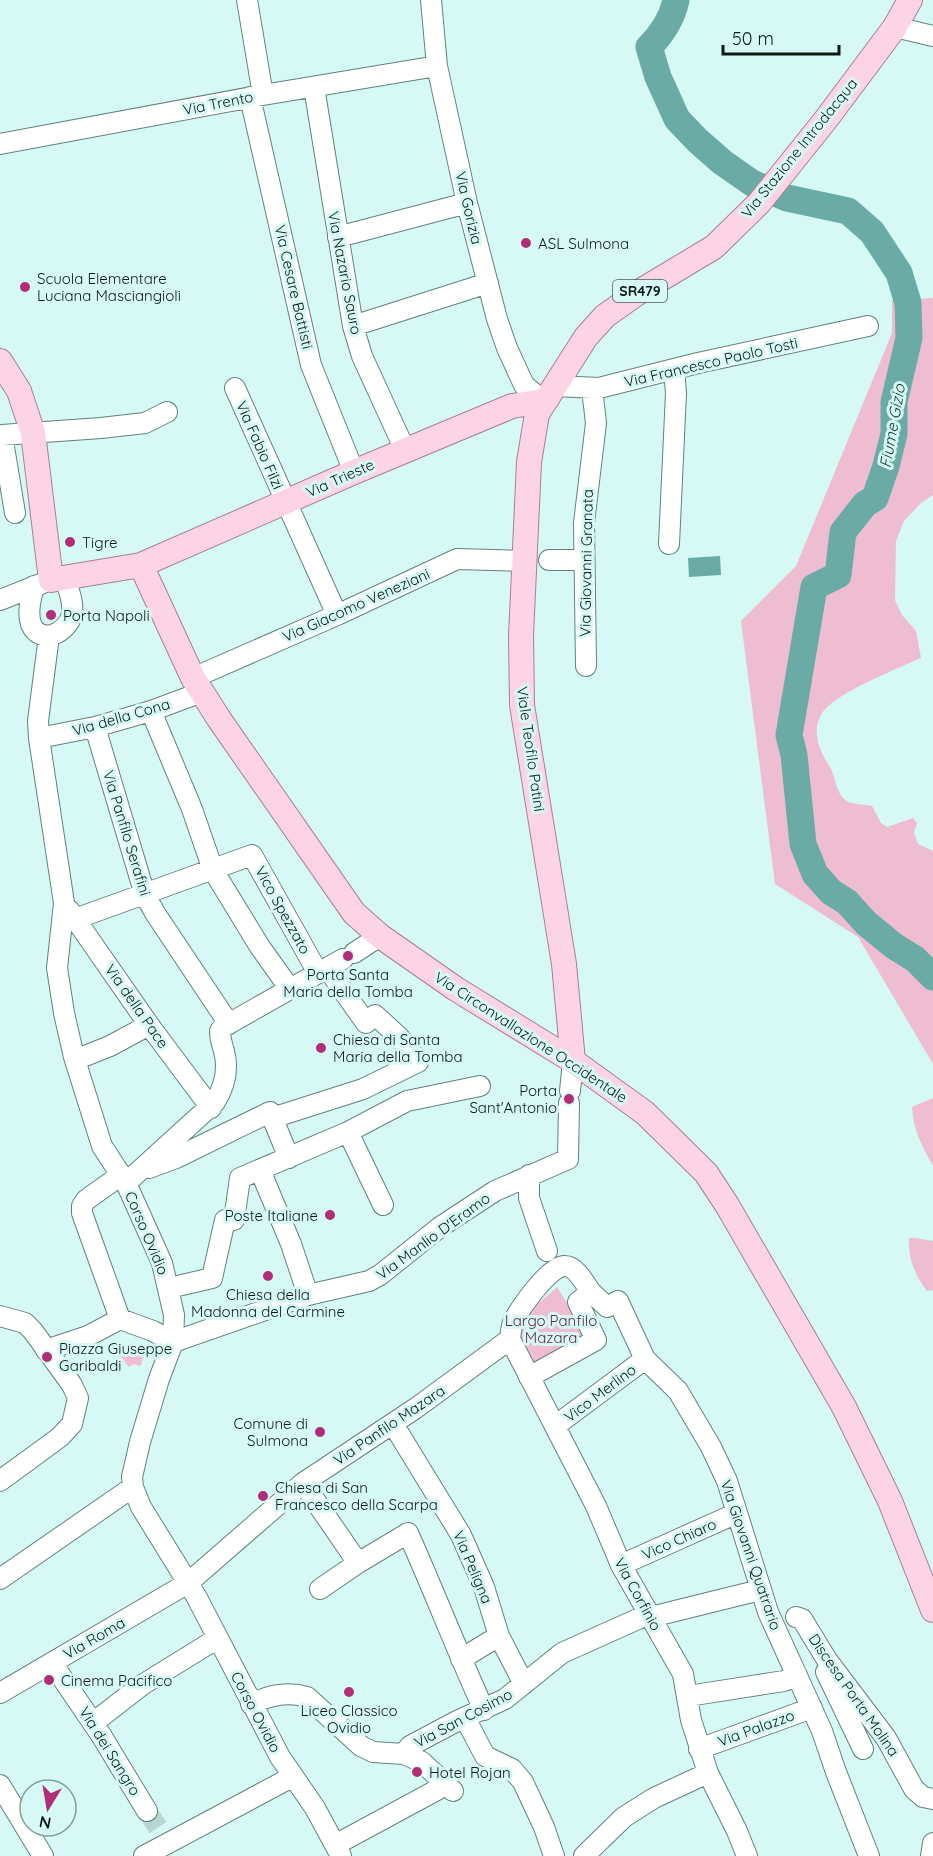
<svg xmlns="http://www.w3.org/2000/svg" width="933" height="1856" font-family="Quicksand,sans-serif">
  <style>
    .green { fill: #efbdd2 }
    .water { fill: #6baba5 }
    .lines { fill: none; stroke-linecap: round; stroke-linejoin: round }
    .river { stroke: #6baba5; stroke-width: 27 }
    .minor-tunnel { stroke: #b8d7d4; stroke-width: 20; stroke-dasharray: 20 10; stroke-linecap: butt }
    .minor-casing { stroke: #61827e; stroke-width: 22 }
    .major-casing { stroke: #a78092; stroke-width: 26 }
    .minor { stroke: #fff; stroke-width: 20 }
    .major { stroke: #fcd4e6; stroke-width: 24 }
    .poi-dot { fill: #b12e77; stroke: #d6f9f5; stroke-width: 2 }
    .labels { text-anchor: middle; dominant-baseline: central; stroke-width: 6; stroke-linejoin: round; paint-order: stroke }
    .shield { fill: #d6f9f5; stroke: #495c5a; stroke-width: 1.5 }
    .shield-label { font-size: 14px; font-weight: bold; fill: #0c1917 }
    .street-label { font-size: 15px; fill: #0c1917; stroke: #d6f9f5 }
    .poi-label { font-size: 15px; fill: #0c1917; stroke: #d6f9f5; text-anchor: start }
    .park-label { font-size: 15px; fill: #642746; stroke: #d6f9f5 }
    .water-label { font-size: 16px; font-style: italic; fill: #153532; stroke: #d6f9f5 }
  </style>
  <rect width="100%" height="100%" fill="#d6f9f5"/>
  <!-- green -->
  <path class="green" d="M933,298V495L921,503L904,521L896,541L895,600L902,615L916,631L921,658C899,668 832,694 821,715C811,732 820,752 830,767C836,777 836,797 849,802C856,805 865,804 872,806L881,823L887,827L913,818L917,823L914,833L918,844L933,851V1064L858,937L775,884L741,621L796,566L892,333V300Z
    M933,1098V1166C922,1146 913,1130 912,1107Z
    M915,1238L933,1241V1290L927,1291C915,1275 908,1259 909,1238Z
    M557,1287L589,1338L537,1366L519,1337L533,1308Z
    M130,1346L144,1350L141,1366L133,1364L129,1367L117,1351Z"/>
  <!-- water -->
  <path class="water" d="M720,556L721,575L689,577L688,558Z"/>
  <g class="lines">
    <!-- river -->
    <path class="river" d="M676,0C672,19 663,33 649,47L658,77L677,119L697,140L722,162L752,183L787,198L848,211L872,232L899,273L908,303L909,338L894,402V434L886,466L875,498L865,504L843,532L838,575L814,587L789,735L794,755L803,844L815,874L831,892L847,902L866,923L894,946L915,959L933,977"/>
    <!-- minor-tunnel -->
    <path class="minor-tunnel" d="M147,1811L161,1832"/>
    <!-- minor casing -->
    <g class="minor-casing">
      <path id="minor" d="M247,0L263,95
        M431,0L437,66L467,203L497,319L507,348L524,385L543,401
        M895,27L933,36
        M314,87L353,326L362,356L405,450
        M250,97L311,365L354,472
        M0,144L263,95L437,66
        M338,237L467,203
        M353,326L488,283
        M553,386L599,388L698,363L868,326
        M235,388L337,615
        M15,513L2,435L101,428L145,423L167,412
        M669,544L676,393L674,369
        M549,560H583
        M34,586C31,598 27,612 31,624C40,646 68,633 72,614C74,602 68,589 65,577
        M0,600L43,583
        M49,636L38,721L39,738L64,903L57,968L64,1013L74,1057L102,1146L126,1183L162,1263L174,1315L173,1342L159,1379L140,1442L132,1477L133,1487L141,1507L196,1596L280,1757L315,1808L341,1856
        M586,666L584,523L596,423L592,389
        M193,678L337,615L457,559L524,561
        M151,711L192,809L213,870L260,947L290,989
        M95,727L145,895L155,913L229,1024
        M39,738L95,727L151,711L202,692
        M69,910L149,1025L211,1108
        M75,919L252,855L318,973
        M354,953L380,936
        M75,1060L110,1046L149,1025
        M570,1091L573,1061
        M272,1118L363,1089L418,1062L399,1037L375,1015L366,1023L327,968
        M348,1132L407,1101L480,1086
        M149,1168L176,1158L270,1112L289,1158
        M260,1170L291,1244L308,1295
        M529,1175V1198L547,1251
        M126,1183L215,1102C225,1086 229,1070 224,1051C222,1044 220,1039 220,1031L223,1027L343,959
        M169,1288L212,1278L225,1220H234L240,1178L348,1132L383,1205
        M591,1292L607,1307L618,1301L645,1359L678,1391L711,1447L727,1481L768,1612L822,1731L836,1772L869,1856
        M0,1316L25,1323L33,1331L72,1385L78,1398L72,1424L60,1437L0,1481
        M120,1319L82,1213V1206L86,1200L121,1175
        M510,1339L596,1506L621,1565L683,1674L691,1720L708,1773L737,1831L747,1856
        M510,1339C511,1332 511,1326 514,1320C521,1307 550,1265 565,1266C576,1266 585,1284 591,1292L578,1302L596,1340L529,1377
        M173,1342L308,1295L369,1281L380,1275L440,1227L495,1191L568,1159L569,1103
        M46,1350L88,1336L120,1319L153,1331L173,1342
        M393,1424L461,1535L484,1587L499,1636L524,1684
        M555,1426L645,1359
        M303,1483L358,1563
        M621,1565L737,1513
        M0,1579L133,1487
        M320,1589L358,1563L408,1533C434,1591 457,1651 484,1710
        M651,1617L760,1590
        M796,1617L802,1619L827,1660L886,1738L914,1789L923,1797L933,1799
        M461,1659L499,1636
        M52,1663L101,1735L147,1811
        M826,1672L863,1749
        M0,1693L188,1583L303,1483L416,1408L510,1339
        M688,1696L784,1681L797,1675
        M251,1704C269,1695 288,1691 307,1697L361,1746L373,1752L404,1754L422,1762L453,1791
        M465,1718L485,1756L512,1769L523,1782L544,1827L554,1856
        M93,1723L142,1685L218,1638
        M699,1749L812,1708
        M404,1754L410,1746L457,1721L505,1699L562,1653L649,1614
        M0,1785L43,1856
        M335,1845L446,1785
        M144,1856L292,1777
        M584,1856L624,1817L654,1798L708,1773
        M931,1856L933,1843"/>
    </g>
    <!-- major casing -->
    <g class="major-casing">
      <path id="major" d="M0,361L19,391L33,433L51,580L141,565L354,472L512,406L543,401
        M141,565L193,678L219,719L354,913L380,936L456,989L573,1061L645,1113L706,1173L727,1205L844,1407L890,1501L933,1610
        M573,1061L564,964L522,705L521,636L529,462L537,414L586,337L605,316L639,292L714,247L759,203L827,118L895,27L910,0"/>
    </g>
    <!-- minor -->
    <use href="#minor" class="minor"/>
    <!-- major -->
    <use href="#major" class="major"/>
  </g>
  <!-- markers -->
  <g class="poi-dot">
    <circle cx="526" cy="243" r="6"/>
    <circle cx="25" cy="287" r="6"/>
    <circle cx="70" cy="542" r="6"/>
    <circle cx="51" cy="615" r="6"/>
    <circle cx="348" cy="956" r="6"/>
    <circle cx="321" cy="1048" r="6"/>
    <circle cx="569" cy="1099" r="6"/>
    <circle cx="330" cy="1215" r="6"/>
    <circle cx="268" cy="1276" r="6"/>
    <circle cx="47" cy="1357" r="6"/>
    <circle cx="320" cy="1432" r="6"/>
    <circle cx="263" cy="1496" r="6"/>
    <circle cx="49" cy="1680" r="6"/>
    <circle cx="349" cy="1692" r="6"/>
    <circle cx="417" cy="1772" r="6"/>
  </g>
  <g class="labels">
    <!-- shield labels -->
    <rect class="shield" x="613" y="280" width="54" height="22" rx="4.5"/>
    <g class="shield-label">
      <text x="640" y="291">SR479</text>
    </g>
    <!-- street labels -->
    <g class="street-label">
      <text transform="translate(218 103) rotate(-11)">Via Trento</text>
      <text transform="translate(799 148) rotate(-51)">Via Stazione Introdacqua</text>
      <text transform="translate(469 208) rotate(77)">Via Gorizia</text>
      <text transform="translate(345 273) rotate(79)">Via Nazario Sauro</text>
      <text transform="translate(294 287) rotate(77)">Via Cesare Battisti</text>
      <text transform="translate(711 362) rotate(-13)">Via Francesco Paolo Tosti</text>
      <text transform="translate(260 445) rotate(66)">Via Fabio Filzi</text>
      <text transform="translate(340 478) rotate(-24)">Via Trieste</text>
      <text transform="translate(586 563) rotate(-89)">Via Giovanni Granata</text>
      <text transform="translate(356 605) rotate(-24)">Via Giacomo Veneziani</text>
      <text transform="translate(121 717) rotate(-16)">Via della Cona</text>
      <text transform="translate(531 749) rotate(82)">Viale Teofilo Patini</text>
      <text transform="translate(127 833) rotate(73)">Via Panfilo Serafini</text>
      <text transform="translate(283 910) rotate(61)">Vico Spezzato</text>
      <text transform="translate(137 1006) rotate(55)">Via della Pace</text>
      <text transform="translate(531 1037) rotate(33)">Via Circonvallazione Occidentale</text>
      <text transform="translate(147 1233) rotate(67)">Corso Ovidio</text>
      <text transform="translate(433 1236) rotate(-36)">Via Manlio D'Eramo</text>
      <text transform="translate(600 1393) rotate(-37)">Vico Merlino</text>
      <text transform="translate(389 1425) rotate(-34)">Via Panfilo Mazara</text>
      <text transform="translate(679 1539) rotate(-24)">Vico Chiaro</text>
      <text transform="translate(751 1555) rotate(71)">Via Giovanni Quatrario</text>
      <text transform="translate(473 1567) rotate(67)">Via Peligna</text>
      <text transform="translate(638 1594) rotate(61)">Via Corfinio</text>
      <text transform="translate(94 1638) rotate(-30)">Via Roma</text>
      <text transform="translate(854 1695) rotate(55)">Discesa Porta Molina</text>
      <text transform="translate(256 1712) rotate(62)">Corso Ovidio</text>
      <text transform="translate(463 1718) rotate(-28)">Via San Cosimo</text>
      <text transform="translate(756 1728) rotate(-20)">Via Palazzo</text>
      <text transform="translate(110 1751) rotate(58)">Via dei Sangro</text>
    </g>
    <!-- poi labels -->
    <g class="poi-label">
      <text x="538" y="243">ASL Sulmona</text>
      <text x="37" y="278">Scuola Elementare<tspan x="37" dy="17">Luciana Masciangioli</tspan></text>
      <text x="82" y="542">Tigre</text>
      <text x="63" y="615">Porta Napoli</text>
      <text x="348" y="974" text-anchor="middle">Porta Santa<tspan x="348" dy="17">Maria della Tomba</tspan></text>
      <text x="333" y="1039">Chiesa di Santa<tspan x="333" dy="17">Maria della Tomba</tspan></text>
      <text x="557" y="1090" text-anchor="end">Porta<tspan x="557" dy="17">Sant'Antonio</tspan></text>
      <text x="318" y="1215" text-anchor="end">Poste Italiane</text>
      <text x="268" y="1294" text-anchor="middle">Chiesa della<tspan x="268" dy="17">Madonna del Carmine</tspan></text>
      <text x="59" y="1348">Piazza Giuseppe<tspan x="59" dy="17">Garibaldi</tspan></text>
      <text x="308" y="1423" text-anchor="end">Comune di<tspan x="308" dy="17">Sulmona</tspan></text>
      <text x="275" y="1487">Chiesa di San<tspan x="275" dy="17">Francesco della Scarpa</tspan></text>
      <text x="61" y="1680">Cinema Pacifico</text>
      <text x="349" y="1710" text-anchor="middle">Liceo Classico<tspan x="349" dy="17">Ovidio</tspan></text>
      <text x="429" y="1772">Hotel Rojan</text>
    </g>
    <!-- park labels -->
    <g class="park-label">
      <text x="551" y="1320">Largo Panfilo<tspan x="551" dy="17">Mazara</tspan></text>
    </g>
    <!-- water labels -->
    <g class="water-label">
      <text transform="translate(892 426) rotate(-80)">Fiume Gizio</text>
    </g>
  </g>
  <!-- north arrow -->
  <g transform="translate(48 1808) rotate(191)"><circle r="28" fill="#d6f9f5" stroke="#859f9c" stroke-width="1.5"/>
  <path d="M0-4.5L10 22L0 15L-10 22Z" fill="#b12e77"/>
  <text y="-9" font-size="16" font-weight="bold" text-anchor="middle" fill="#0c1917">N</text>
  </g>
  <!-- scale -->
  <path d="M723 45v9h116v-9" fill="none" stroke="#0c1917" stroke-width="3"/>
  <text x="732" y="45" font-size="18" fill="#0c1917" stroke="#d6f9f5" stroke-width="4.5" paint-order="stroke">50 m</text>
</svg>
